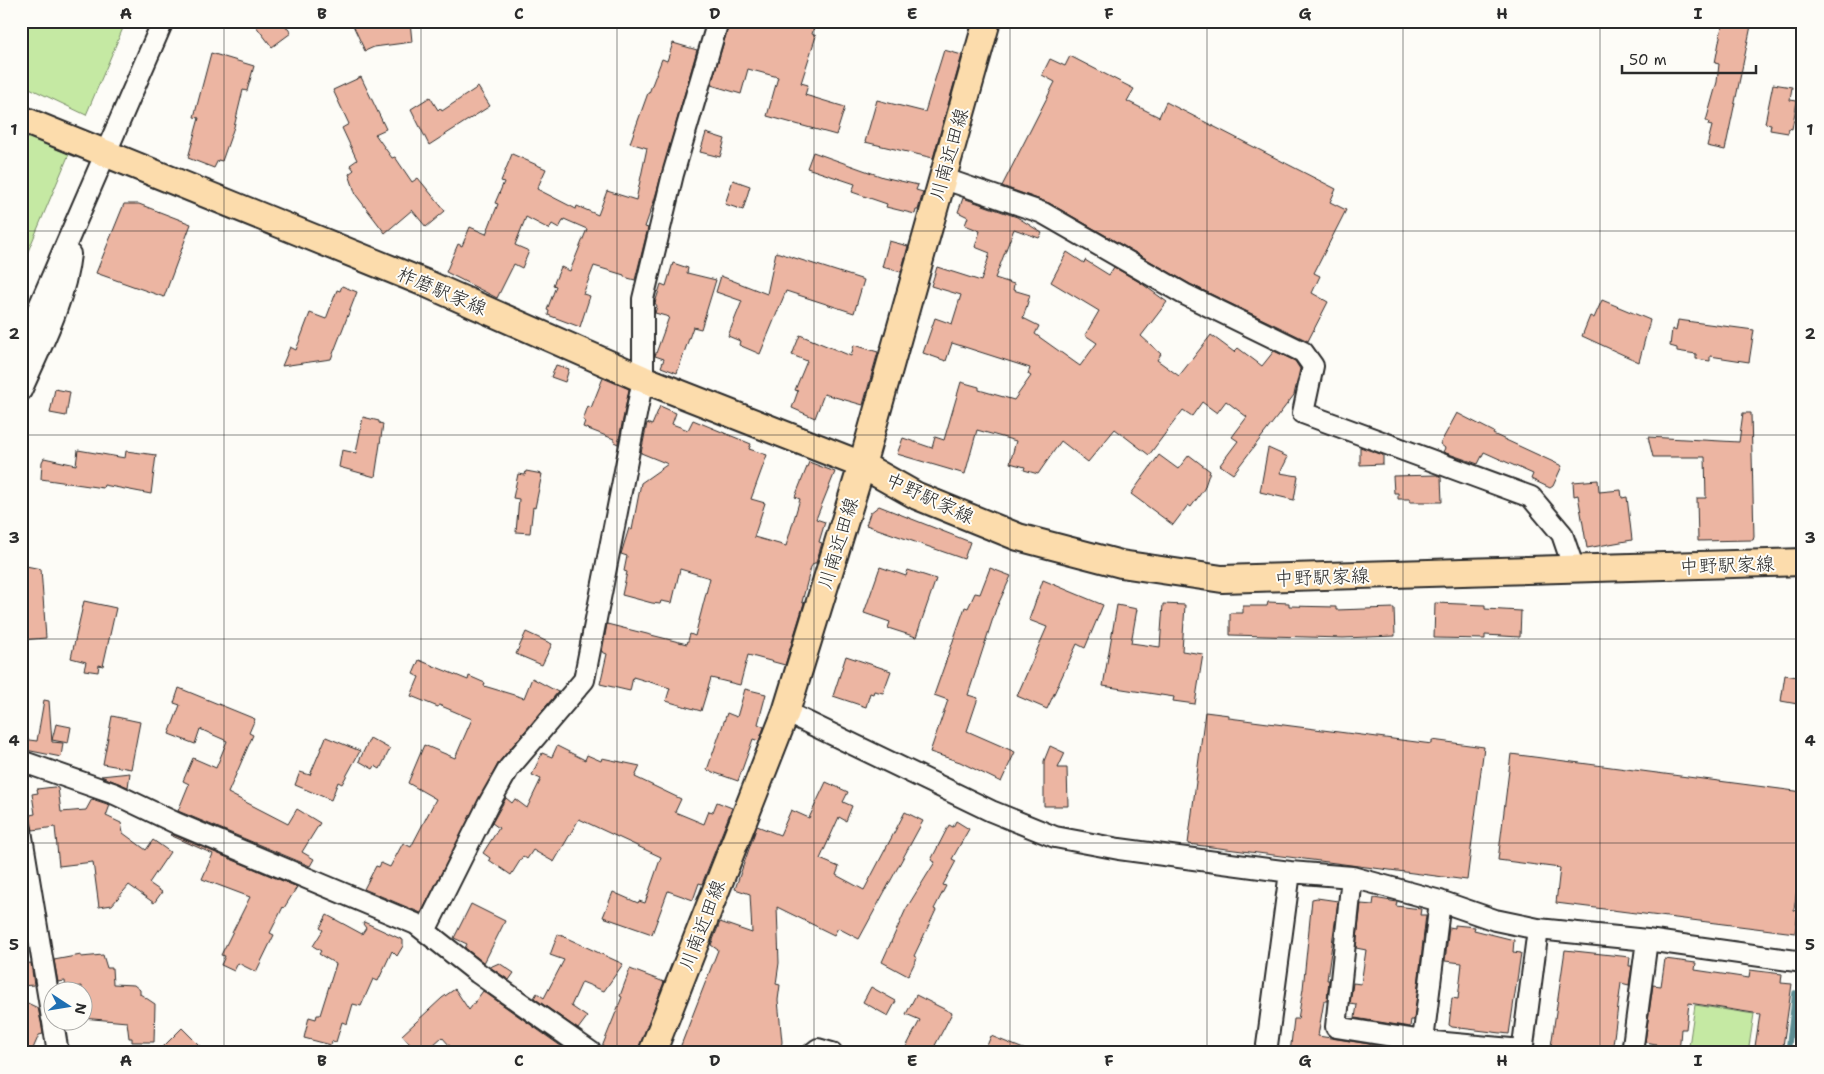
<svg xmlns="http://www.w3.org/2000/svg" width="1824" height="1074" font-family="'Shantell Sans','Klee One',sans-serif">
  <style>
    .green { fill: #c5e9a3; stroke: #788a67 }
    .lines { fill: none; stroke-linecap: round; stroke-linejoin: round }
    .stream { stroke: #5c8d92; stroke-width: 5.5 }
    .building { fill: #ecb5a2; stroke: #2b2b2b }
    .minor-casing { stroke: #2b2b2b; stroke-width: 24 }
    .major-casing { stroke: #2b2b2b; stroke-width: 30 }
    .minor { stroke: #fdfcf7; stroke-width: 20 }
    .major { stroke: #fcdcac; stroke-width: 26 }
    .grid { fill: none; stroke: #2b2b2b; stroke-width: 1; stroke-opacity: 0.55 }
    .labels { text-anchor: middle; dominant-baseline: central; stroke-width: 4; stroke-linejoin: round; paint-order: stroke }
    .street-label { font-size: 19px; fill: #2b2b2b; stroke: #fdfcf7 }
    .neatline { fill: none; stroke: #2b2b2b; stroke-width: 2 }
    .grid-label { font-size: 16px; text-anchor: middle; font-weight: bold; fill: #2b2b2b }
  </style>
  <rect width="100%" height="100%" fill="#fdfcf7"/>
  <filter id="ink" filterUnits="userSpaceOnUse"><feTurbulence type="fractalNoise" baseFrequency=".02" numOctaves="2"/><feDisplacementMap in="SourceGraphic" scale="10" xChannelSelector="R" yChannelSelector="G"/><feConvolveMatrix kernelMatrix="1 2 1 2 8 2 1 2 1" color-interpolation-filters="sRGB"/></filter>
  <g filter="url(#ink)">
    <!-- green -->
    <path class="green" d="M21,21H126L86,115L21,84Z
      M21,134L69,154L21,268Z
      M1695,1005L1754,1014L1748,1053H1688Z"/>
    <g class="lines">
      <!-- stream -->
      <path class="stream" d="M1788,1053L1795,993"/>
    </g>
    <!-- building -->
    <path class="building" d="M252,21H282L291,33L272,47Z
      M351,21H410L412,42L374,47L365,51Z
      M730,21H804L803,24L814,28L812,34L816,36L801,83L808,85L805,95L845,107L836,135L767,116L778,77L748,69L741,94L711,85Z
      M1723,21H1752L1725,150L1707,146L1712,126L1708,125L1709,122L1706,121L1717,82L1719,64L1715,63Z
      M673,43L697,50L654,201L645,227L648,228L635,280L624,277V275L594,266L583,294L590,296L580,327L548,315L549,311L547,310L556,286L553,285L561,267L570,271L587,229L564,219L559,228L552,224L549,229L526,217L515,245L529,251L522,268L514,264L497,298L446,272L458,244L462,246L470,227L486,234L498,204L495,203L504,182L501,181L512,154L546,169L537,189L576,209L577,206L598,215L607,191L636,200L647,148L630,143L648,93H649L662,59L667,61Z
      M944,50L962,55L933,158L865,142L877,100L925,112Z
      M211,53L254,66L247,91L243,90L234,127L222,161L218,160L214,168L188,158L199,118L194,117Z
      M1070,56L1134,89L1127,101L1159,117L1166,102L1336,189L1330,202L1346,210L1314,273L1320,276L1312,293L1328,302L1308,341L1190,284L1049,203L1002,186L1055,82L1042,75L1050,59L1065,66Z
      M361,77L386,129L375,134L392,158L395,157L412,182L418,178L445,211L426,227L412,210L385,233L356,195L349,174L354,170L350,165L357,160L342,128L349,124L333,90Z
      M1773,84L1792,87L1790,100L1797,101L1792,129L1789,128L1788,133L1770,130L1771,124L1765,123Z
      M478,87L490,106L429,145L411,109L430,97L438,110L440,108L442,111Z
      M706,133L725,139L720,157L700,152Z
      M813,152L883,177L918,185L916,190L923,192L918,210H916L915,214L886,207L887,204L852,192L855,184L807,168Z
      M733,180L750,186L743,210L725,204Z
      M963,198L1017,217L1042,233L1039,238L1014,229L995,278L1014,284L1013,290L1030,295L1023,318L1039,326L1035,334L1080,366L1097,343L1085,335L1099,311L1051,282L1067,252L1084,263L1085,260L1109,275L1114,267L1141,283L1167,302L1141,336L1161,354L1157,360L1179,376L1211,335L1234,352L1238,348L1262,366L1274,351L1295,361L1300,369L1294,395L1233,474L1220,465L1238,441L1232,437L1247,417L1226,401L1217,413L1202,402L1192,416L1183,410L1149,455L1115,429L1088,462L1061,441L1038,474L1024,470L1025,467L1010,463L1016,441L977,430L965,474L897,454L903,438L932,448L935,437L944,440L961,382L979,387V390L1014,400L1031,376L1028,374L1030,368L952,343L946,361L923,353L935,318L952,324L961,295L931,286L937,267L981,281L990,253L975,247L980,231L965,225L968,217L958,212Z
      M124,204H139L191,224L164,297L96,273Z
      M889,241L908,246L901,272L882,267Z
      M776,252L864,280L854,313L786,291L760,354L739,345L740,341L728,336L742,301L716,292L721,276L767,294Z
      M673,263L688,268L687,273L716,280L701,329L693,327L677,373L661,367L664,359L655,356L669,317L655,313L657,306L655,303L661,284L666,286Z
      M342,286L357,292L331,359L282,366L290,347L296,350L310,313L326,319L337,290L340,291Z
      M1602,300L1650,320L1639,362L1582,336L1590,316L1594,318Z
      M1678,320L1754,330L1749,362L1710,356V361L1696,359V354L1677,351V348L1670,346L1672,329L1676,331Z
      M800,335L851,356L854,345L878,352L863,405L824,394L815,418L792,408L798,391L795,390L807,361L792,355Z
      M556,365L569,369L565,382L551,377Z
      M603,378L629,389L618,444L614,442V439L583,427L585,421L583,420L588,406L591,408Z
      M55,389L70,392L66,416L50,413Z
      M660,406L676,413L672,424L688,430L693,420L751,444L749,449L767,455L751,499L765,503L754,537L786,546L800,499L795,497L809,462L835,472L816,519L825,522L819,542L822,543L816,563H814L811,567L802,602L804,603L785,665L748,655L740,685L711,678L701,711L666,701L670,688L633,677L630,691L600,684L607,654L602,652L607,624L687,644L690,634L695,636L710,578L680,569L672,603L661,601L660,604L652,603L622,595L627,572L624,571L627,556L621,554L629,528L632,530L641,483L668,464L641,453L647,423L652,425Z
      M1457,413L1494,432L1493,434L1562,466L1553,486L1550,488L1531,479L1533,474L1484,452L1478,464L1443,452L1445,448L1440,444Z
      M1743,413H1751L1754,537L1753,540L1698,541L1697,498H1706L1705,457H1653L1648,437L1739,442Z
      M363,417L379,421V423L383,424L375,477L339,467L342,450L356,453Z
      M1360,447L1383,455V464L1360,465Z
      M1268,448L1288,457L1280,473L1298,476L1294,500L1260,492Z
      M78,450L125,458L126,451L156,455L151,494L104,485L103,488L41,479L42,462L44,458L76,465Z
      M1159,455L1178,469L1189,455L1210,471L1204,489L1191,507L1188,505L1173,525L1131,494Z
      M526,471L542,474L535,508L533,507L530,533L516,532L519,499L513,498L518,474L525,475Z
      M1437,475L1441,477L1442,502H1410V499H1398V493H1394L1393,476Z
      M1598,480L1599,492L1621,490L1622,498L1627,497L1632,540L1587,548L1578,495L1574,496L1573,482Z
      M879,506L970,542L964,559L866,525L870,513Z
      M21,565L41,569L46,638L21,640Z
      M880,567L906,576L908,570L936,579L916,637L888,628L890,622L864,613Z
      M990,568L1011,576L996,609L968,695L978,698L967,731L1015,752L1001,782L960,762L930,752L948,700L934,695L965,607L968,608L975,593L980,594Z
      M1043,580L1103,605L1085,648L1077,644L1047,709L1017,696L1047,627L1029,620Z
      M84,601L116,608L103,666L99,665L98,672L84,670L86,662L71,658Z
      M1268,602L1289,603V606L1336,607V610L1394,608L1395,636L1343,638L1230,635V613H1243V606H1267Z
      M1435,603L1485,605V609L1521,611L1520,637L1485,635V639L1434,638Z
      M1163,604L1185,605L1182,651L1203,654L1195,704L1173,701L1174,697L1103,686L1117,605L1137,609L1131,643L1160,647Z
      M526,632L552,644L542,665L516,654Z
      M846,656L891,671L883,693L874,691L873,694L870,693L866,707L833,696Z
      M419,660L468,680L469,676L485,683L484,686L524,698L532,678L558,692L499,762L421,913L364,889L376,866L379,867L381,863L390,867L403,843L411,847L436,799L408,783L424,745L455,758L472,719L439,705L438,707L411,696L419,677L413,674Z
      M1785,675L1803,678V705L1781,701Z
      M179,688L255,719L249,733L253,735L228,793L288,824L297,809L320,823L302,852L314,859L310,866L178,811L189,784L183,781L193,758L216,768L227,741L200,729L195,744L169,734L180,705L174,703Z
      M745,689L766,694L758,724L764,727L759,741L753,739L738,781L707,770L727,713L737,717Z
      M44,700L49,701L52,742L63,743L61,757L21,749V739L37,741Z
      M1205,712L1229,715V718L1432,744V740L1484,747L1467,880L1188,844Z
      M112,716L140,722L131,769L103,764Z
      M56,724L71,727L68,743L52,740Z
      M326,737L360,751L342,784L338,782L331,800L295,785L300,772L310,775Z
      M370,738L390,749L380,769L375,766L373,769L359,761Z
      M557,746L585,760L587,755L601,761L602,758L640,766L635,777L681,799L675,812L704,824L709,811L713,812L717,802L732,808L702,884L699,883L693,900L668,891L652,934L603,917L613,892L638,903L639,901L645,903L661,857L579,819L554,862L533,850L527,859L523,856L511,875L489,860L490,858L483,853L499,828L492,823L506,798L512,803L515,799L527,808L541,779L532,775L542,753L552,757Z
      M1050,746L1065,753L1058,768H1067L1068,806H1044V761Z
      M1511,754L1803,792V845L1794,910L1798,911L1795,933L1556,903L1560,868L1498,860Z
      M130,773L128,787L101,776Z
      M826,782L848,792L843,802L852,806L846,821L839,817L820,859L839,867L836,875L864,890L905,812L923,821L859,939L838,928L834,935L777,907L779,963L776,984L780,985L778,1000L782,1042L780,1053H678L718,950L711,945L720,922L752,933L750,894L735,889L757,826L780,835L791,810L809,818Z
      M54,787L58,788L61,812L86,810L92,799L110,805L106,816L121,823L123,833L146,850L153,840L170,852L149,883L162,892L154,903L129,885L112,905L99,907L93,862L59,866L55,827L33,830L30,815L35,814L32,794L38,793L37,789Z
      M956,821L969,829L952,859L956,861L943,885L946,886L934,909L936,910L914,956L917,958L908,976L882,962L906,909L935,862L931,860L949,825L953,827Z
      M171,834L297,887L284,908L283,907L270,933L274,935L256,972L238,963L234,971L221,965L225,956L221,955L250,897L202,879L213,854L170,835Z
      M1317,898L1338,901L1327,980H1329L1327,1001H1324L1318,1036L1407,1050V1053H1290L1294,1019H1298L1303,989L1312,899Z
      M1374,898L1397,902L1396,906L1421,909L1420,915H1426L1414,1020H1411L1410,1027L1355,1018L1357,1005L1350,1004L1353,983L1361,984L1366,950L1356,948L1361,904L1373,905Z
      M471,904L505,921L484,963L465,948L467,944L454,938Z
      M327,915L362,934L366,928L363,924L364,922L403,940V946L397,956L392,951L378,981L373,979L361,1006L353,1004L347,1024L342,1022L336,1042L332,1041L331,1045L304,1038L309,1017L316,1019L317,1015H320L336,964L319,954L321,951L313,946L323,930L320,928Z
      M1455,925L1475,927L1474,930L1514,940L1513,952L1521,953L1509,1034L1452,1027L1449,1025L1452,998L1458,999L1462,963L1445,961L1449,927L1455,928Z
      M558,934L623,964L604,991L582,982L571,1006L587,1017L578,1029L534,998L537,993L544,998L564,960L550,955Z
      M1565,950L1630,957L1629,966H1632L1629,985L1621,983L1612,1053H1550Z
      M81,955V957L103,955L107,968H112L113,984L134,985L140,990V994L155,1004L154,1042H132V1038H129L127,1022L82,1018V986L66,989L65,981L58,982L54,960Z
      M1665,959L1696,963L1695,970L1749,978L1750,970L1782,974L1781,983L1792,984L1782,1053H1754L1760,1014L1689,1003L1686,1029H1681L1679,1053H1655L1656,1044L1645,1042L1653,985L1661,986Z
      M31,963L34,985L21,986V964Z
      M499,963L514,973L509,980L490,967Z
      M630,969L664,982L637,1053H604L602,1047L622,997L620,996Z
      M871,987L896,1001L888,1016L863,1002Z
      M455,989L469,1010L483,991L565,1049L562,1053H456L442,1037L424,1053H418L402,1035L442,998Z
      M916,995L952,1013L931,1053H903L920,1020L906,1014Z
      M21,1000L38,1008L41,1022L43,1034L39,1035L31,1053H21Z
      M182,1028L207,1053H157Z
      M991,1036L1031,1052V1053H984Z"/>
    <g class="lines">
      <!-- minor casing -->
      <g class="minor-casing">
        <path id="minor" d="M942,178L1043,213L1184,294L1303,352L1313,366L1303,413L1531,497L1562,534L1574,569
          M21,348L163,21
          M21,391C40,348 65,302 70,254
          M786,712L991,811L1055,837L1119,849L1290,872L1352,877L1440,901L1495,920L1538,929L1647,940L1803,962
          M21,761L115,794L178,824L416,924L478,973L592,1053
          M21,831L52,1018
          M1352,877L1336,1027L1423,1041L1522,1050
          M425,931L488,805L509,768L584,680L643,379V299L673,174L718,21
          M53,1022L58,1053
          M1423,1041L1440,901
          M813,1053L818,1049L832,1053
          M1266,1053L1290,872
          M1522,1053L1538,929
          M1632,1053L1647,940"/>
      </g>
      <!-- major casing -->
      <g class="major-casing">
        <path id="major" d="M21,119L425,283L643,379L862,465L917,496L1018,537L1121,564L1222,579L1803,562
          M652,1053L786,712L862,465L987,21"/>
      </g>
      <!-- minor -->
      <use href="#minor" class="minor"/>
      <!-- major -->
      <use href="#major" class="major"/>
    </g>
  </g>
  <!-- grid -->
  <path class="grid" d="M224,21V1053M421,21V1053M617,21V1053M814,21V1053M1010,21V1053M1207,21V1053M1403,21V1053M1600,21V1053M21,231H1803M21,435H1803M21,639H1803M21,843H1803"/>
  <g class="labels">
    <!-- street labels -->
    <g class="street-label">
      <text transform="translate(949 154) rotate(-74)">川南近田線</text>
      <text transform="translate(442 291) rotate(23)">柞磨駅家線</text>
      <text transform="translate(930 498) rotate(25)">中野駅家線</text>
      <text transform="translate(838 543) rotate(-73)">川南近田線</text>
      <text transform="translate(1727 565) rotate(-2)">中野駅家線</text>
      <text transform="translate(1322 577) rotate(-2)">中野駅家線</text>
      <text transform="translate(702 925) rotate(-69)">川南近田線</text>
    </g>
  </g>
  <!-- margin -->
  <rect width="1824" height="1074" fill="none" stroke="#fdfcf7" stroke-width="55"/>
  <!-- north arrow -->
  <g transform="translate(68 1006) rotate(102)"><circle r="24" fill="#fdfcf7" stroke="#a9a8a5"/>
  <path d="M0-4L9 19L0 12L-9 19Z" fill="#1f6fb2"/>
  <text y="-8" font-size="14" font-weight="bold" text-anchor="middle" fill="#2b2b2b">N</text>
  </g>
  <!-- scale -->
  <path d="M1622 65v8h134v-8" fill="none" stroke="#2b2b2b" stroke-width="2.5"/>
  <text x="1629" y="65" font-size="15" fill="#2b2b2b" stroke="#fdfcf7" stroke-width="4" paint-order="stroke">50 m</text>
  <rect x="28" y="28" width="1768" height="1018" class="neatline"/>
  <g class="grid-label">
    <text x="126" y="19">A</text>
    <text x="322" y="19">B</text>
    <text x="519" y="19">C</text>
    <text x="715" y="19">D</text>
    <text x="912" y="19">E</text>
    <text x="1109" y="19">F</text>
    <text x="1305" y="19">G</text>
    <text x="1502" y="19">H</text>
    <text x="1698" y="19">I</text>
    <text x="14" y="135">1</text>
    <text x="1810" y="135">1</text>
    <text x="14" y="339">2</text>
    <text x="1810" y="339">2</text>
    <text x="14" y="543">3</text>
    <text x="1810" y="543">3</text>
    <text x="14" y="746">4</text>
    <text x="1810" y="746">4</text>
    <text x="14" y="950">5</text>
    <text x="1810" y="950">5</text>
    <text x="126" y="1066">A</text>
    <text x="322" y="1066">B</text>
    <text x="519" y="1066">C</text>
    <text x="715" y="1066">D</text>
    <text x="912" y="1066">E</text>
    <text x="1109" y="1066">F</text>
    <text x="1305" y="1066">G</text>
    <text x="1502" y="1066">H</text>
    <text x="1698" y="1066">I</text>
  </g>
</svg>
